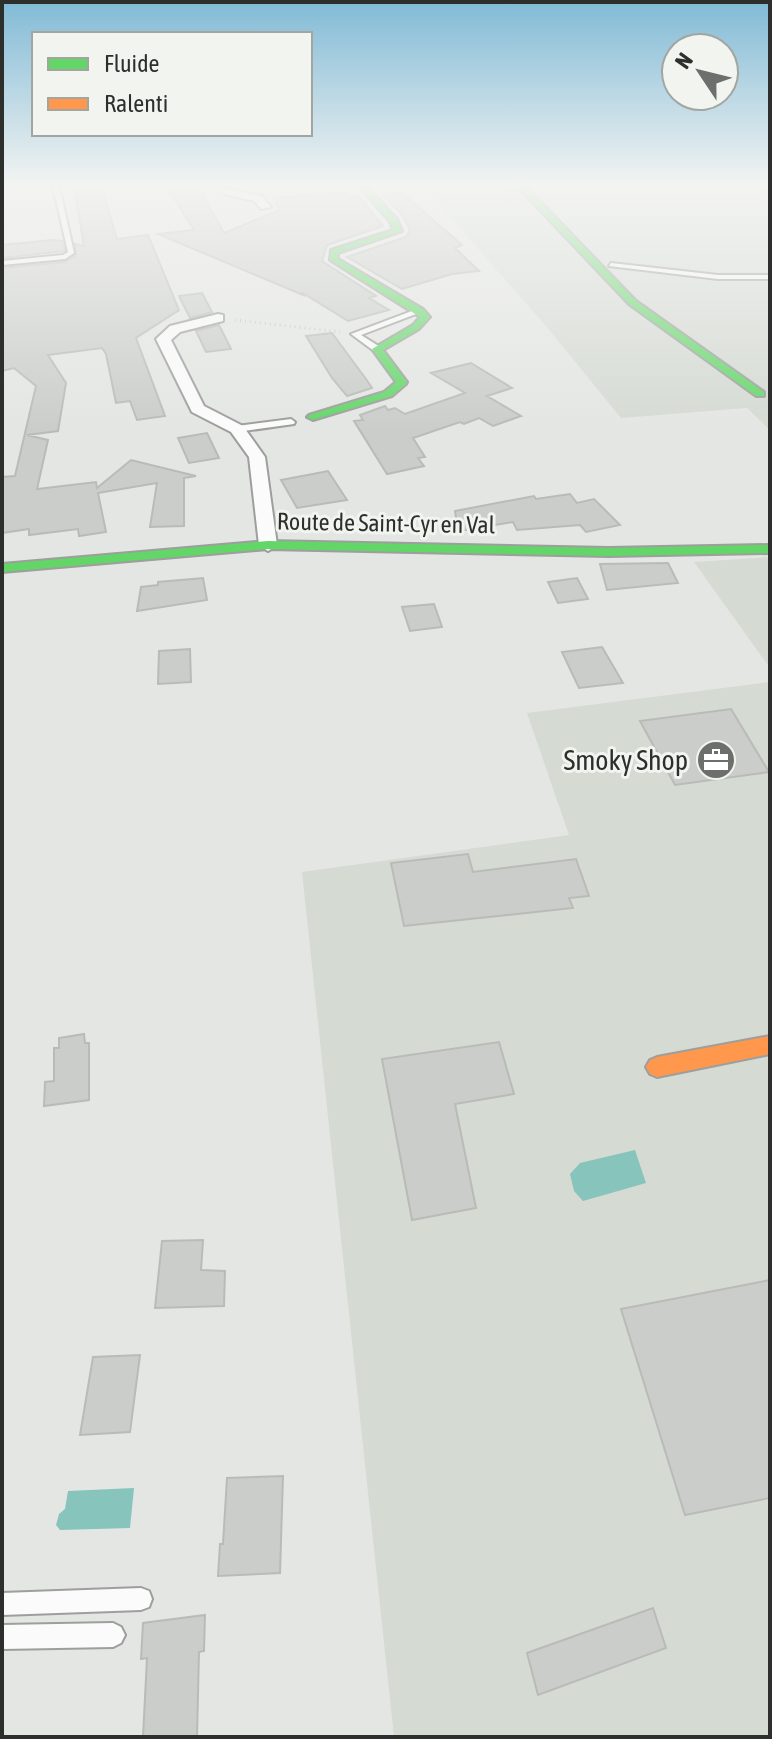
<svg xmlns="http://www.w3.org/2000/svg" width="772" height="1739" font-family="'Asap Condensed',sans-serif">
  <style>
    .built { fill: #d5dad3 }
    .water { fill: #86c4bc }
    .building { fill: #cbcdcb; stroke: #b9bbb9; stroke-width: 2 }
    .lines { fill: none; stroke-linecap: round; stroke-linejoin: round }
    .lane-casing { stroke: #9d9e9d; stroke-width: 4 }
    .street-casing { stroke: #9d9e9d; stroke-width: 4 }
    .fast-casing { stroke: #9d9e9d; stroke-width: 4 }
    .slow-casing { stroke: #9d9e9d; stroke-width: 4 }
    .path { stroke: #c5c6c4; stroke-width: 3; stroke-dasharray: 1 4; stroke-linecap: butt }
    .lane { fill: #fbfbfb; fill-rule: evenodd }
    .street { fill: #fbfbfb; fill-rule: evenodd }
    .fast { fill: #63d668; fill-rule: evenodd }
    .slow { fill: #ff974d; fill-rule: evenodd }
    .labels { text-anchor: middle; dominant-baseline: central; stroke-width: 6; stroke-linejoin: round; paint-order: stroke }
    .far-street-label { font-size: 24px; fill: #2d2f2d; stroke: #f1f4ef }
    .poi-label { font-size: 28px; fill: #2d2f2d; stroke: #f1f4ef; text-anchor: end }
  </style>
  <rect width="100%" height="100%" fill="#e4e6e3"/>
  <!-- built -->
  <path class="built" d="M423,186H770V430L747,408L621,418L546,326Z
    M770,557V668L694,562Z
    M770,682V1737H394L302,872L569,835L527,713Z"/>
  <!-- water -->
  <path class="water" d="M635,1150L646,1183L583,1201L574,1191L570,1174L580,1163Z
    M134,1488L130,1528L60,1530L56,1525L59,1514L65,1509L68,1491Z"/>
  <!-- building -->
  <path class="building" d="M74,186H101L117,239L148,235L179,310L136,338L165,416L137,420L130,401L116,403L106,354L102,348L48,355L66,383L58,431L27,435L48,440L37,489L96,482L97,488L131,460L196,476L184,478V526L150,527L157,483L98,493L106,532L79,536L78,529L29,535V529L2,533V477L15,476L36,386L14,368L2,371V268L65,262L76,256L75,244L84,246Z
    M166,186H198L224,233L280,210L274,198L346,192L348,197L359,196L383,226L327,245L322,261L376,296L369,298L389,310L348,321L301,292L303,295L158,234L194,230Z
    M401,192L462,245L455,248L479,271L452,274L402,289L347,257L406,237L410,230L403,216L383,194Z
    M53,240L62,241L65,251L2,258V245Z
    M202,293L212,312L190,318L179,296Z
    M219,325L231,349L206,352L196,331Z
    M332,333L366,379L372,388L347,396L332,378L306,336Z
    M471,363L512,388L487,396L521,416L493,426L479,418L464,424L460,422L413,438L425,457L418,458L424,466L387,474L354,421L363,420L360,415L385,406L388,410L395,408L405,414L465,393L431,373Z
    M207,433L219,458L189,463L178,438Z
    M328,471L347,500L297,508L281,480Z
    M570,494L577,503L594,499L620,525L586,532L580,525L517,530L513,522L458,531L455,511L534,496L536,499Z
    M668,563L678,583L607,590L600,564Z
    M203,578L207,600L137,611L141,587L158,585V582Z
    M577,578L588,599L558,603L548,582Z
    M434,604L442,627L410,631L402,607Z
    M602,647L623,683L579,688L562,652Z
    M190,649L191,682L158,684L159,651Z
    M731,709L769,772L675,785L640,721Z
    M468,854L473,872L576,859L589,896L569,898L573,908L404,926L391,863Z
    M84,1034L85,1043H89V1100L44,1106L45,1082L54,1081V1048H59V1038Z
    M499,1042L514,1094L455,1104L476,1208L412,1220L382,1059Z
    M203,1240L201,1270L225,1271L224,1306L155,1308L162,1241Z
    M770,1280V1498L685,1515L621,1309Z
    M140,1355L130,1432L80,1435L93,1357Z
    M283,1476L280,1573L218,1576L220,1544H223L227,1478Z
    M653,1608L666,1648L538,1695L527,1653Z
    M205,1615L204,1651L199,1652L197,1737H143L147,1658L141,1659L143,1623Z"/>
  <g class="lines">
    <!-- lane casing -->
    <g class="lane-casing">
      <path id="lane" d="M53,186H59L74,253L65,259L2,265V261L63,255L68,252Z
        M763,186H770V190Z
        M611,263L718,275H770V279H718L609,266Z
        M417,309L424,311L361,335L380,347V351H374L351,334Z
        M291,419L295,422L294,424L237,432L233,429L237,426Z
        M141,1588L149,1591L152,1599L149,1607L141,1610L2,1615V1593Z
        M113,1623L121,1627L125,1635L121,1643L113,1647L2,1649V1625Z"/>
    </g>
    <!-- street casing -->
    <g class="street-casing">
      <path id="street" d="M229,189L262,196L271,207L261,209L254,201L225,194V190Z
        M218,314L223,315V321L180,332L171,340L204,406L243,426L265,457L277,545L268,551L259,545L249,457L231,432L192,412L156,339L170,326Z"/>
    </g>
    <!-- fast casing -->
    <g class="fast-casing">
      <path id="fast" d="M359,186H367L397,219L402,231L338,253V259L423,309L430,317L419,329L383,350L407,382L406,384L392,396L313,420L307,417L309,415L384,392L396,382L372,349L413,325L420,317L330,260L331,250L393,230L390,222Z
        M517,186H525L636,301L764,392V396H756L630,305Z
        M268,541L609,548L770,545V553L609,556L268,549L2,572V564Z"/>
    </g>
    <!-- slow casing -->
    <g class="slow-casing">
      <path id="slow" d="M770,1036V1054L657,1077L650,1074L646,1067L650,1060L657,1057Z"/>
    </g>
    <!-- path -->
    <path class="path" d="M235,320L340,332"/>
    <!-- lane -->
    <use href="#lane" class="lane"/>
    <!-- street -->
    <use href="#street" class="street"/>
    <!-- fast -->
    <use href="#fast" class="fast"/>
    <!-- slow -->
    <use href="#slow" class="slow"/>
  </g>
  <!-- sky -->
  <linearGradient id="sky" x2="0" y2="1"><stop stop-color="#81bad6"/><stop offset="0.43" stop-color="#f3f4f2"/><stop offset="1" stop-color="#f3f4f2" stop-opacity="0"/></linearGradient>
  <rect width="772" height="430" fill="url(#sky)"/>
  <!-- icons -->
  <defs>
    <g id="office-disc" transform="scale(2)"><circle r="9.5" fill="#6d6f6d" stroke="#f1f4ef"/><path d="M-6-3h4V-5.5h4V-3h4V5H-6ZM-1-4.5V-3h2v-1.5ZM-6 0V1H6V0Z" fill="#fff"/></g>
  </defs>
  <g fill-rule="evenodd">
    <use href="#office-disc" x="716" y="760"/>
  </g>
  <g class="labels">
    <!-- far-street labels -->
    <g class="far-street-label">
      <text transform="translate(386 523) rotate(1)">Route de Saint-Cyr en Val</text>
    </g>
    <!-- poi labels -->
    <g class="poi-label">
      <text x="688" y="760">Smoky Shop</text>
    </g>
  </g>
  <!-- border -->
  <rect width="772" height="1739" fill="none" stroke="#2d2f2d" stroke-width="8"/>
  <!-- legend -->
  <rect x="32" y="32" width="280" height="104" fill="#f1f4ef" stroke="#a3a5a1" stroke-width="2"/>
  <rect x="48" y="58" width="40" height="12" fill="#63d668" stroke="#a3a5a1" stroke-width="2"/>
  <text x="104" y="72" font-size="24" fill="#2d2f2d">Fluide</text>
  <rect x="48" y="98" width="40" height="12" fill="#ff974d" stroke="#a3a5a1" stroke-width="2"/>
  <text x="104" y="112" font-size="24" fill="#2d2f2d">Ralenti</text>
  <!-- north arrow -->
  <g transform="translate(700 72) rotate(305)"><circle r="38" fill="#f1f4ef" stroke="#a3a5a1" stroke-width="2"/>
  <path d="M0-6L14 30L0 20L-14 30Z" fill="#6d6f6d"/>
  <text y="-12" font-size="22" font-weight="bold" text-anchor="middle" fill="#2d2f2d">N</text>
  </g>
</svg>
